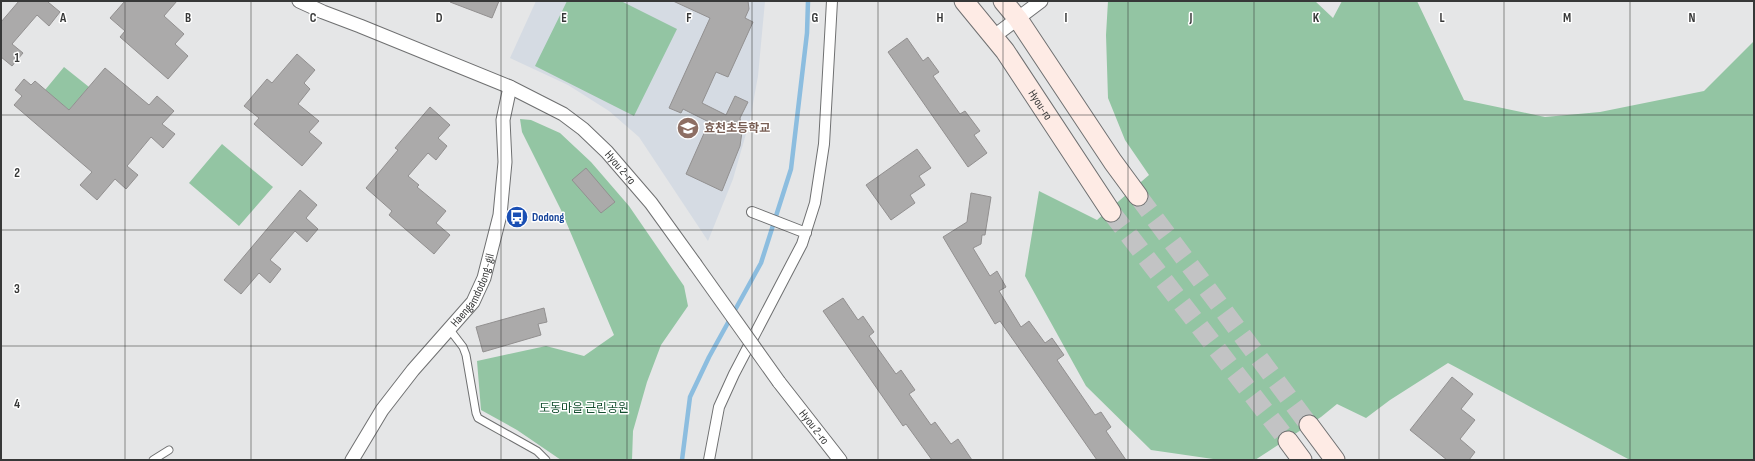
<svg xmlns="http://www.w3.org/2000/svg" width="1755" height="461" font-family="'Sofia Sans Condensed','Noto Sans KR',sans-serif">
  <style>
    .built { fill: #d5dbe3 }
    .green { fill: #93c5a3 }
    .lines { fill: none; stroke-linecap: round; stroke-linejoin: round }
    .stream { stroke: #8cbddf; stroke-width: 4.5 }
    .building { fill: #abaaaa; stroke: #929090 }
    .secondary-tunnel { stroke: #c2c3c4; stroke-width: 19; stroke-dasharray: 19 10; stroke-linecap: butt }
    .service-casing { stroke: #6f7071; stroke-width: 9 }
    .pedestrian-casing { stroke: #6f7071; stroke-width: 12 }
    .minor-casing { stroke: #6f7071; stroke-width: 15 }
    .secondary-casing { stroke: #6f7071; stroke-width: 21 }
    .service { stroke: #fff; stroke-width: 7 }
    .pedestrian { stroke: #fff; stroke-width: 10 }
    .minor { stroke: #fff; stroke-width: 13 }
    .secondary { stroke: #feebe5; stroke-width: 19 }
    .minor-bridge-casing { stroke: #6f7071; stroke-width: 15; stroke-linecap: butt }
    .minor-bridge { stroke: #fff; stroke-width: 13 }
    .grid { fill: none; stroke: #373838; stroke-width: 1; stroke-opacity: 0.55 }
    .labels { text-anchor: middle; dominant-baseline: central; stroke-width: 3; stroke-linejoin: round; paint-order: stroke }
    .street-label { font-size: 12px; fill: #373838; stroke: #fff }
    .education-label { font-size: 12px; font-weight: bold; fill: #785e54; stroke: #fff; text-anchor: start }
    .transit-label { font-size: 12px; font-weight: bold; fill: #164399; stroke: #fff; text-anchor: start }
    .park-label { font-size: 12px; fill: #155030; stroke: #fff }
    .grid-label { font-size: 13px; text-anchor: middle; font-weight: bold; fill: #373838; stroke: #fff; stroke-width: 3; stroke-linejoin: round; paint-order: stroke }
  </style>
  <rect width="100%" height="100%" fill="#e5e6e7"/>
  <!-- built -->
  <path class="built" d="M536,1H765L758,76L750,120L733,179L708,241L639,137L609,111L568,85L510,58Z"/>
  <!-- green -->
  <path class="green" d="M567,1H621L677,29L634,116L535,66Z
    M1108,1H1315L1333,18L1342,1H1417L1464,100L1545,117L1600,112L1704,91L1754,41V460H1630L1448,363L1390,400L1366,418L1337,404L1321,417L1255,460H1220L1151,450L1086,386L1025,276L1039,191L1097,220L1149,175L1125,140L1108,98L1106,35Z
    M64,67L89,87L69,110L45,90Z
    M520,119L531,120L560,133L591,162L629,206L684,286L688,306L661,345L647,382L633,431L632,460H561L517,430L481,410L477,361L546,346L584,356L614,335L561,210L522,132Z
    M222,144L273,187L239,226L189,183Z"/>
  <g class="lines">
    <!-- stream -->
    <path class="stream" d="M682,460L690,397L709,357L761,263L791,169L807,33L808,1"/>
  </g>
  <!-- building -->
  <path class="building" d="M19,1H49L48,2L60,12L49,26L37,15L12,44L23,53L12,66L1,57V22Z
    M125,1H177L164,16L184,34L175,44L188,56L168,79L120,37L125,31L110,18Z
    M450,1H499L492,18L450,2Z
    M673,1H748L749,9L745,18L753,22L728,77L716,72L702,103L726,115L735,96L748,102L740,118L742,132L740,146L722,191L686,174L709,122L683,109L681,113L669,108L710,18Z
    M907,38L923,61L928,57L939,72L933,76L960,114L965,111L980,131L974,135L987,153L968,167L888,52Z
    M297,54L315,70L304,83L310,89L298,104L319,121L309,132L322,143L302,166L254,124L259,118L244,106L267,79L272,83Z
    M105,68L149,105L157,96L174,111L162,124L175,134L163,148L151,137L127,166L138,175L126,189L115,179L97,200L80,185L92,172L14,105L22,96L15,90L24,79L31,85L35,81L69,110Z
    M430,107L450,125L438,138L447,146L436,160L428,153L408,176L419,185L417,187L446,211L436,223L450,235L434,254L389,215L392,211L366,188L398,150L395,148Z
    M917,149L931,168L919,176L925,185L910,195L915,203L891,220L866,185Z
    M586,168L615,202L601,213L572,180Z
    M300,190L317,205L306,218L318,229L307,242L295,231L270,260L281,269L270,283L259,273L241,294L224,280Z
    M971,193L991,197L985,235H982L981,244L973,248L990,276L997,271L1006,287L999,291L1021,327L1029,321L1045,343L1052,338L1064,355L1057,360L1095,415L1101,412L1111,427L1106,431L1126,460H1097L1000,321L995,324L943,237L967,222Z
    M843,298L858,320L863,316L874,332L869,336L896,374L901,370L915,390L909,394L931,425L935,422L951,444L958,439L972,460H932L906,424L903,426L823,311Z
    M544,308L547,322L538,324L541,335L483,352L476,327Z
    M1452,377L1473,394L1461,409L1475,420L1460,439L1475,452L1469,460H1447L1410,430Z"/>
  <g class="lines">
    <!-- secondary-tunnel -->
    <path class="secondary-tunnel" d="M1138,196L1309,425
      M1111,212L1288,441"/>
    <!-- service casing -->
    <g class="service-casing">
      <path id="service" d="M450,330L463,347L466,355L476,413L478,418L537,451L546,460
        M153,460L169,450"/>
    </g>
    <!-- pedestrian casing -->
    <g class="pedestrian-casing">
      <path id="pedestrian" d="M752,212L806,233
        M709,460L719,407L734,374L802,244L815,203L824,144L832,1"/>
    </g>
    <!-- minor casing -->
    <g class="minor-casing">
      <g id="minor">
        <path id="s1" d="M299,1L323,12L360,26L510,87L563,114L583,129L607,152L651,203L695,264"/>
        <path d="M993,37L1041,1"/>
        <path id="s2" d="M779,382L840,460"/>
        <path id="s3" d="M352,460L382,410L413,370L473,302L484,278L500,215L505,162L503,120L510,87"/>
      </g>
    </g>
    <!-- secondary casing -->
    <g class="secondary-casing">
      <g id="secondary">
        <path id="s4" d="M964,1L1005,51L1111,212"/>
        <path d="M1003,1L1018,19L1113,162L1138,196"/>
        <path d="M1309,425L1335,460"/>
        <path d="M1288,441L1302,460"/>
      </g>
    </g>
    <!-- service -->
    <use href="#service" class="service"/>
    <!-- pedestrian -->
    <use href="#pedestrian" class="pedestrian"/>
    <!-- minor -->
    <use href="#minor" class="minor"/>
    <!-- secondary -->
    <use href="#secondary" class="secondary"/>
    <!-- minor-bridge casing -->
    <g class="minor-bridge-casing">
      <path id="minor-bridge" d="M695,264L779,382"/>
    </g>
    <!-- minor-bridge -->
    <use href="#minor-bridge" class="minor-bridge"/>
  </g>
  <!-- grid -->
  <path class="grid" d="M125,1V460M251,1V460M376,1V460M501,1V460M627,1V460M752,1V460M878,1V460M1003,1V460M1128,1V460M1254,1V460M1379,1V460M1504,1V460M1630,1V460M1,115H1754M1,230H1754M1,346H1754"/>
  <!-- icons -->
  <defs>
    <g id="school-disc" transform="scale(1.15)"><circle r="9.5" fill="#8d6e63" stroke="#fff"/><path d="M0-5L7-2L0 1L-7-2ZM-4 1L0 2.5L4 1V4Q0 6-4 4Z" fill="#fff"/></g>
    <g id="bus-disc" transform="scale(1.15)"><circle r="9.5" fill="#1a4fb4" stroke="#fff"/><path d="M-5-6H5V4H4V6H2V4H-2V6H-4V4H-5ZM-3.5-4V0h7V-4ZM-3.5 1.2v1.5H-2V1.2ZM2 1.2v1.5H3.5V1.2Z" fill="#fff"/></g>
  </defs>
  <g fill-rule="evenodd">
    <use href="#school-disc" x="688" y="128"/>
    <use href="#bus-disc" x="517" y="217"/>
  </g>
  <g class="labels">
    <!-- street labels -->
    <g class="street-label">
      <text stroke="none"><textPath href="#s4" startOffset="129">Hyou-ro</textPath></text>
      <text stroke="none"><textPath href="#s1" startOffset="366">Hyou 2-ro</textPath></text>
      <text stroke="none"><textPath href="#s3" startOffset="210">Haengamdodong-gil</textPath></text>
      <text stroke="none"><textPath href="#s2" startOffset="57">Hyou 2-ro</textPath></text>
    </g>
    <!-- education labels -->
    <g class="education-label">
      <text x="704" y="128">효천초등학교</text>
    </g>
    <!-- transit labels -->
    <g class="transit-label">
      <text x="532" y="217">Dodong</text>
    </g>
    <!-- park labels -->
    <g class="park-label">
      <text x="584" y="408">도동마을 근린공원</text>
    </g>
  </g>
  <g class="grid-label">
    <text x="63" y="22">A</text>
    <text x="188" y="22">B</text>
    <text x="313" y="22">C</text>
    <text x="439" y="22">D</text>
    <text x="564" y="22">E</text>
    <text x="689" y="22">F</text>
    <text x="815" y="22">G</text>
    <text x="940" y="22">H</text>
    <text x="1066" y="22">I</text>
    <text x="1191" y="22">J</text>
    <text x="1316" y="22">K</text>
    <text x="1442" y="22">L</text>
    <text x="1567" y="22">M</text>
    <text x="1692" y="22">N</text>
    <text x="17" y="62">1</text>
    <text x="17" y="177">2</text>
    <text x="17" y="293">3</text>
    <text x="17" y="408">4</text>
  </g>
  <!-- border -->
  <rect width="1755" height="461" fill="none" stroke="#373838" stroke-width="4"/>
</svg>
